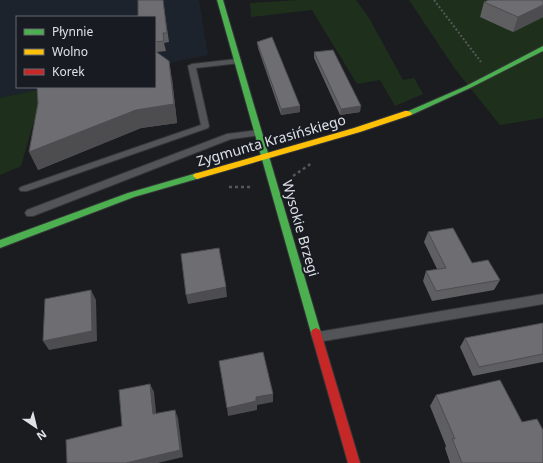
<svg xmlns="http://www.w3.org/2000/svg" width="543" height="463" font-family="'Noto Sans',sans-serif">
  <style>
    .built { fill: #1d232d }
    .green { fill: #1e301c }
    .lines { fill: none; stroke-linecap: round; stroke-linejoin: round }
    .lane-casing { stroke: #343639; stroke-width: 2 }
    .fast-casing { stroke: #343639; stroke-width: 2 }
    .slow-casing { stroke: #343639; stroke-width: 2 }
    .jam-casing { stroke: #343639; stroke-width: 2 }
    .path-far1 { stroke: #555658; stroke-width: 2; stroke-dasharray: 2 2; stroke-linecap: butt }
    .path { stroke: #555658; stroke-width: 2.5; stroke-dasharray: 3 3; stroke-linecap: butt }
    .lane { fill: #535457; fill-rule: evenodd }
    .fast { fill: #4caf50; fill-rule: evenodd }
    .slow { fill: #ffc107; fill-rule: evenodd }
    .jam { fill: #c62828; fill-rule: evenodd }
    .wall { fill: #5f5f62 }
    .shaded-wall { fill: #4d4d50 }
    .building { fill: #6e6e72; stroke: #4d4d50 }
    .labels { text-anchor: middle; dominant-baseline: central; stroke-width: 4; stroke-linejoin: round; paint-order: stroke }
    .street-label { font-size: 14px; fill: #dee1e5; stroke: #181b22 }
  </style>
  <rect width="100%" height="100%" fill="#1a1c20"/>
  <!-- built -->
  <path class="built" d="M0,0H199L208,55L155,66V17H17V87H53L0,98Z"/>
  <!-- green -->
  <path class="green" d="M299,0H356L369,18L403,80L414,78L423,94L395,106L380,80L357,84L312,10L251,17L250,3Z
    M409,0H543V118L500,125L455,69Z
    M43,89L21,166L0,175V98Z"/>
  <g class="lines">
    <!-- lane casing -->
    <g class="lane-casing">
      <path id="lane" d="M237,59L241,61L240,63L196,68L209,126L208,128L27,191H21L19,189L21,187L201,125L188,66L192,64Z
        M258,130L261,131L262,133L261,135L231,139L33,216H27L25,213L27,210L227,134Z
        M543,294V304L318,342L314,341L312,337L314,333L318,332Z"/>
    </g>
    <!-- fast casing -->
    <g class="fast-casing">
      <path id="fast" d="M217,0H223L321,333L320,336L316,338L312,336L311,333Z
        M543,46V51L470,88L411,115H408L404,113L466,86Z
        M197,173L200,174L201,176L200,178L134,197L0,248V240L128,193Z"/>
    </g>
    <!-- slow casing -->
    <g class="slow-casing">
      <path id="slow" d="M405,111H408L412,113L411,115L360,132L197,179L193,176L194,174L354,128Z"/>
    </g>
    <!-- jam casing -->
    <g class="jam-casing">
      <path id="jam" d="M316,328L320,330L321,333L360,463H348L311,333L312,330Z"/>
    </g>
    <!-- path-far1 -->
    <path class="path-far1" d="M434,0L481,62"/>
    <!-- path -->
    <path class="path" d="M293,176L312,163
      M229,187H252"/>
    <!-- lane -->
    <use href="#lane" class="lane"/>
    <!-- fast -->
    <use href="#fast" class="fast"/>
    <!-- slow -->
    <use href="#slow" class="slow"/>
    <!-- jam -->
    <use href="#jam" class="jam"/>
  </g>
  <!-- wall -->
  <path class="wall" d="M163,0L169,42L164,43L166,51L157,52L172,79L177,123L141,128L38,170V103L155,87V17Z
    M543,0V17L513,32L480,17L484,2Z
    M257,42L300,106V112L281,115L258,48Z
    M314,52L360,112L340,115L314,58Z
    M428,232L472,263L500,280L494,290L432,301L423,281L426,271L437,269L424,242Z
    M543,323V362L473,376L460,347L465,338Z
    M436,395L543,463H450L445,448L446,446L430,406Z"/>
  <!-- shaded-wall -->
  <path class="shaded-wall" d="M543,5V17L513,32L518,17Z
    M169,61L172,79L177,123L141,128L38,170L29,152Z
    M300,106V112L281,115V109Z
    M361,106L360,112L340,115L341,109Z
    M226,287L227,297L188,304L186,295Z
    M91,290L96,300L97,341L49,350L43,341Z
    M150,384L154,392L157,422L153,414Z
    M273,394V402L257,405V410L228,416L227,408L256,397Z
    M175,410L178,418L183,457L158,463H126Z"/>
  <!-- building -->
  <path class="building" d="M138,0H163L167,33H163L164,41L155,42V17H138Z
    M489,0H543V5L518,17L484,2Z
    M272,37L300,106L281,109L257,42Z
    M333,50L361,106L341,109L314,52Z
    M155,51L169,61L174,104L136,110L29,152L38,103L37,87H155Z
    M453,228L472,263L488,260L500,280L436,291L426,271L446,268L428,232Z
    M219,248L226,287L186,295L181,254Z
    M91,290L92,331L43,341L45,299Z
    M543,323V354L479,367L465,338Z
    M263,352L273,394L256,397V401L227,408L219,361Z
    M500,380L522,422L537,419L543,430V463H462L452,438L455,439L436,395Z
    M150,384L153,414L175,410L180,450L126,463H67L66,440L122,426L119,390Z"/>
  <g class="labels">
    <!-- street labels -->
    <g class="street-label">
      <text transform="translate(271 140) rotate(-16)">Zygmunta Krasińskiego</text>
      <text transform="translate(301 228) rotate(74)">Wysokie Brzegi</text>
    </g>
  </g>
  <!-- legend -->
  <rect x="16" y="16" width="140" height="72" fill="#181b22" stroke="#676a70"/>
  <rect x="24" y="29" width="20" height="6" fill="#4caf50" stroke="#676a70"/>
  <text x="52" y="36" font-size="12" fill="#dee1e5">Płynnie</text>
  <rect x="24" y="49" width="20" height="6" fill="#ffc107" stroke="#676a70"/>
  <text x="52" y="56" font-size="12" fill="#dee1e5">Wolno</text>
  <rect x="24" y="69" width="20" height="6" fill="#c62828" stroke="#676a70"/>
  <text x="52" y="76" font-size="12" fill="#dee1e5">Korek</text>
  <!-- north arrow -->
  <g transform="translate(36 427) rotate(145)" stroke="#181b22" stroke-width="3" paint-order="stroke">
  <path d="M0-3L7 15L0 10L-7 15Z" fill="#dee1e5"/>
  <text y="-6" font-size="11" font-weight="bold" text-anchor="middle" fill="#dee1e5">N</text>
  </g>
</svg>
